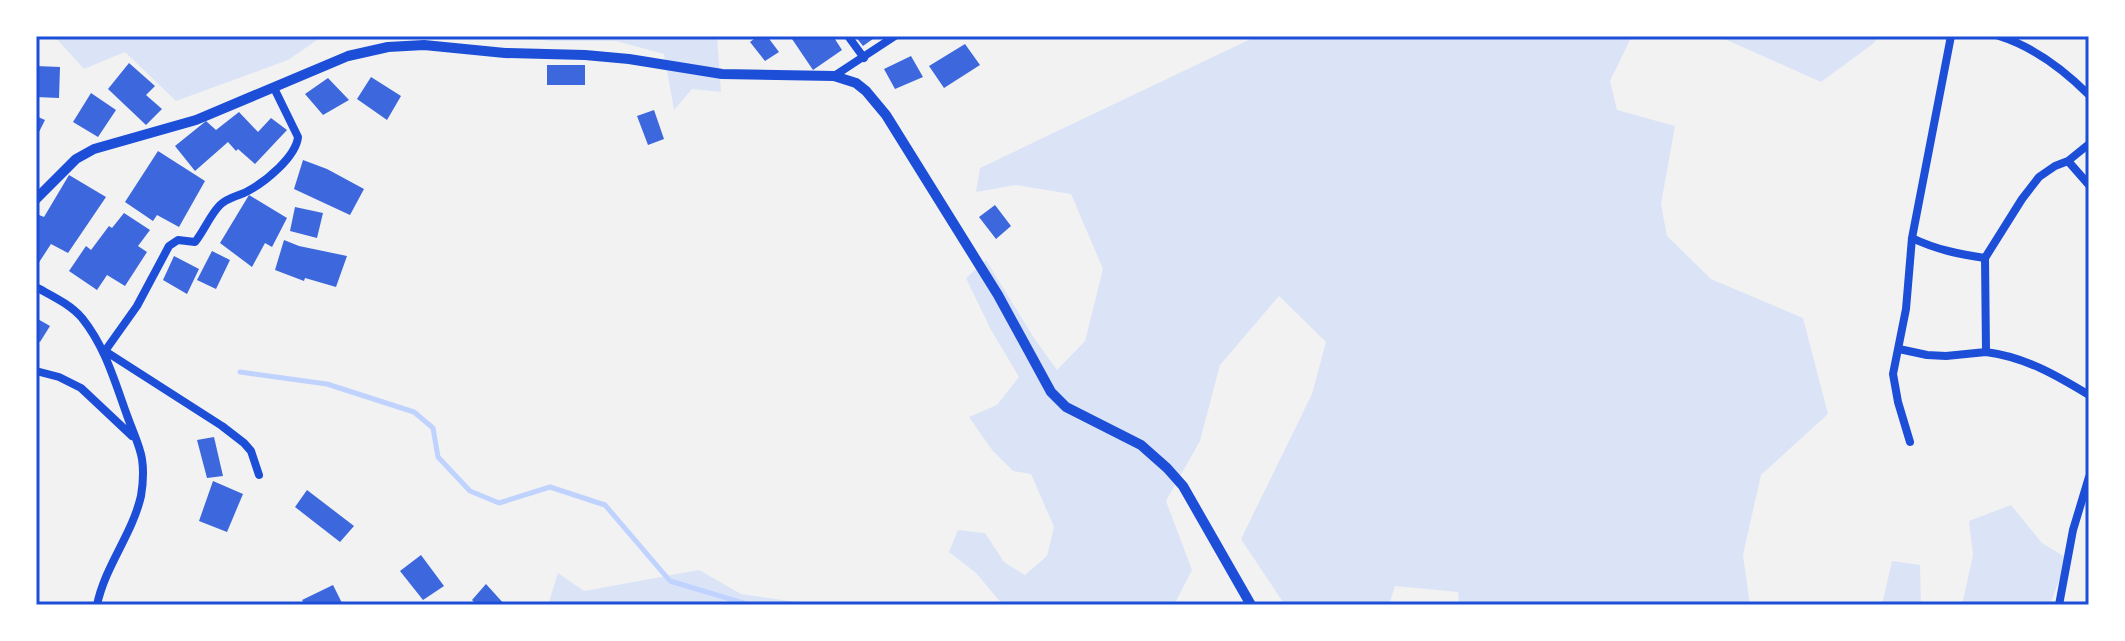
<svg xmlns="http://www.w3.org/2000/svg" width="2125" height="641" font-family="Arial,sans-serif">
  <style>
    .green { fill: #dbe4f7 }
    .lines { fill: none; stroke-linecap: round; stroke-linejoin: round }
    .stream { stroke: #bfd3fe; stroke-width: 5 }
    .building { fill: #3d67dc }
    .minor { stroke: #1d4ed8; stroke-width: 8 }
    .tertiary { stroke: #1d4ed8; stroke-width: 10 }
    .neatline { fill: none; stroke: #1d4ed8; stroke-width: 3 }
  </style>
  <rect width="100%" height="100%" fill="#f2f2f2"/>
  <!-- green -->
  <path class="green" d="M54,36H323L288,60L176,101L125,52L84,69Z
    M504,36H717L721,92L692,89L674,110L664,54L616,41H551Z
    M1257,36H1632L1610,81L1617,110L1675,126L1661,204L1667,236L1711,279L1803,318L1828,414L1761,475L1743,555L1750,605H1459L1458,592L1395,586L1389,605H1285L1241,539L1312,394L1326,342L1279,296L1220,365L1200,441L1166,501L1192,570L1174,605H1003L976,573L949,552L958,530L985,533L1004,562L1025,575L1047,556L1054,527L1031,474L1013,471L992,450L969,417L997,405L1019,377L991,330L966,278L986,260L1034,338L1057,370L1085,341L1103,269L1071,194L1016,185L976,192L980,168Z
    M1718,36H1878L1874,43L1821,82Z
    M2011,505L2042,543L2067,558L2050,605H1962L1973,555L1969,521Z
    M1892,561L1920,565L1921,605H1882Z
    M699,570L741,594L816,605H548L558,573L584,591Z"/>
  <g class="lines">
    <!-- stream -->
    <path class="stream" d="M240,372L327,384L414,412L433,428L438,457L470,491L499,503L550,487L605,505L670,581L750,605"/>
  </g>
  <!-- building -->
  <path class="building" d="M758,36H767L779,52L765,61L750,42Z
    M790,36H833L842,50L813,70Z
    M855,36H877L863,46Z
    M965,44L980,65L944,88L929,66Z
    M911,56L923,77L895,89L884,69Z
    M129,63L155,86L146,95L162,109L146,125L108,89Z
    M547,65H585V85H547Z
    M36,66L60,67L59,98L36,97Z
    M371,77L401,96L387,120L357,99Z
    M328,78L349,100L323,115L305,94Z
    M91,93L116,110L98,137L73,122Z
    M654,110L664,139L648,145L637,116Z
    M239,112L258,132L271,118L287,130L255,164L238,149L236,151L228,142L195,171L175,146L206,121L216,130Z
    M36,116L45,120L36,138Z
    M158,151L205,181L179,227L157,215L153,221L125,202Z
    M303,160L327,169L364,189L350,215L294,189Z
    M69,175L106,197L68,253L51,244L36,267V219L39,215L44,217Z
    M249,195L287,218L272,247L265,243L252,267L220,243Z
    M995,205L1011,226L996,239L979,217Z
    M295,207L323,213L317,238L290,231Z
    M124,213L150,230L138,246L147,252L125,286L107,275L97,290L69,271L86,246L91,250L109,226L112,228Z
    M284,240L299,246L347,256L336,287L305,278L304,281L275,270Z
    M212,251L230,260L216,289L197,280Z
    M174,256L199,269L187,294L163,280Z
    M36,318L50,326L40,342L36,340Z
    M214,437L223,476L207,478L197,440Z
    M213,481L243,494L227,532L199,521Z
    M307,490L354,526L340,542L295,507Z
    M421,555L444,586L423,600L400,571Z
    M486,584L505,605H477L472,600Z
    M333,585L343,605H305L302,600Z"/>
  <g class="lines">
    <!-- minor -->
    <path class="minor" d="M848,36L864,58
      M1999,36C2034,47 2063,69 2089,95
      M834,76L895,36
      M2089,144L2068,161L2089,185
      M1912,238C1937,250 1959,254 1985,258
      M36,287C52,296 70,304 82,318C106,348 115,383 128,418C133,432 140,446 142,459C144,472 143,484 141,496C132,535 105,566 97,605
      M1899,349L1927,355L1946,356L1986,352L1985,258L2022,199L2039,177L2055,166L2068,161
      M1986,352C2025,357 2056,375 2089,395
      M36,371L59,377L81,388L132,436
      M1910,442L1898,402L1893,374L1906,309L1912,238L1951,36
      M259,475L251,451L244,443L222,426L105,351L137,306L169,246L178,240L195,242C204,231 210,215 220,205C228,197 239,196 248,191C265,182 296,157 298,137L274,88
      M2059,605L2073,530L2089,477"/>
    <!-- tertiary -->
    <path class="tertiary" d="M36,199L76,159L94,149L196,120L348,56L388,47L424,45L505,53L585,55L629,59L722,74L834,76L856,83L866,91L886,115L998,295L1051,392L1066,407L1141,445L1167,468L1183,486L1251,605"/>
  </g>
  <!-- border -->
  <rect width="2125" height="641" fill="none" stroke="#ffffff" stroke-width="76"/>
  <rect x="38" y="38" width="2049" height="565" class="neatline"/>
</svg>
